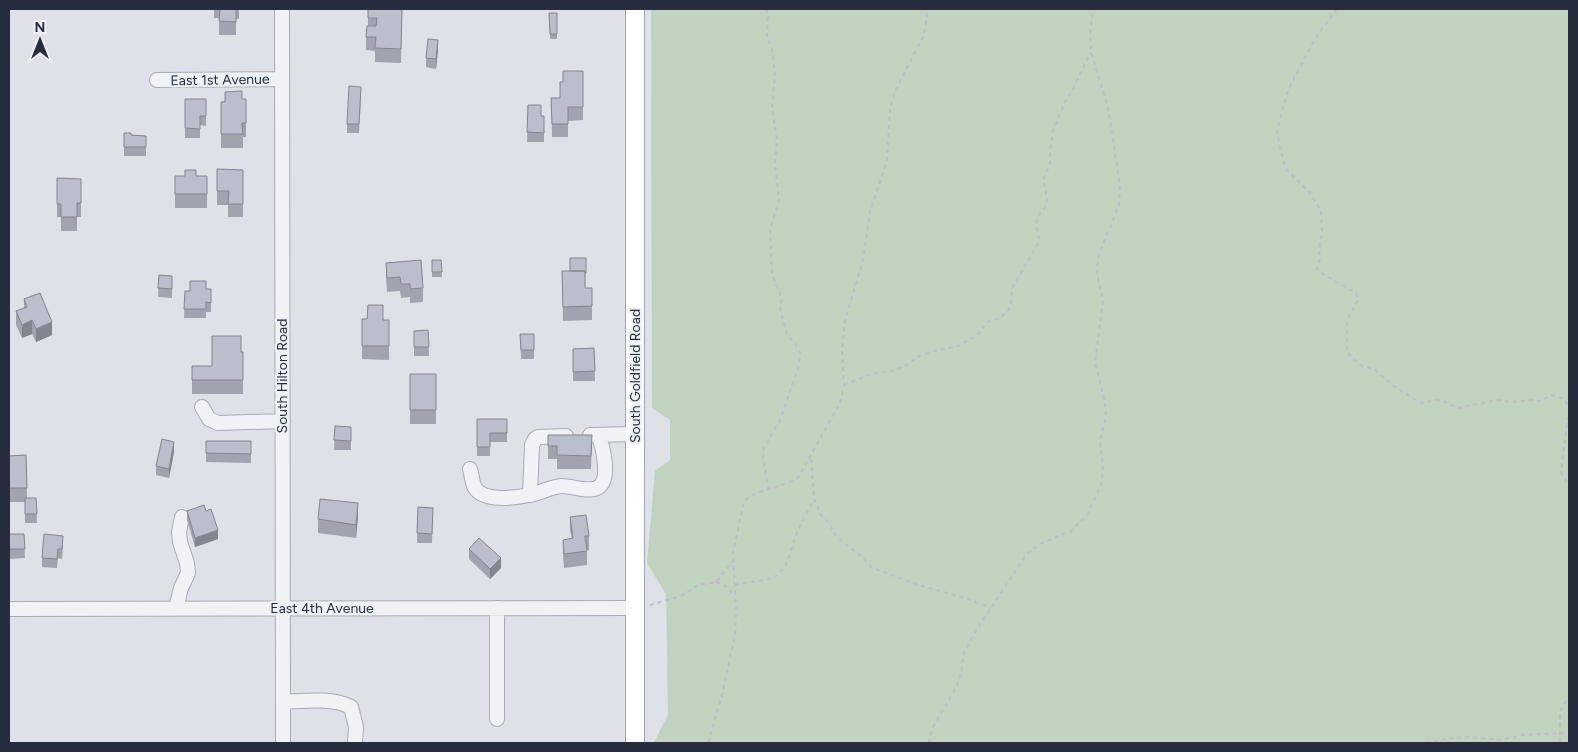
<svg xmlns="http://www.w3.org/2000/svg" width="1578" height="752" font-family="Figtree,sans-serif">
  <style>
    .green { fill: #c1d2bf }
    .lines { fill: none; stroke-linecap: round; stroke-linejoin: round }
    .minor-casing { stroke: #a7abb5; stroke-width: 16 }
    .major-casing { stroke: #9da3b3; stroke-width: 20 }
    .path { stroke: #bcbfc6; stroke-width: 2; stroke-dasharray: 4 4; stroke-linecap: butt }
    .minor { stroke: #f1f2f6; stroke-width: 14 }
    .major { stroke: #fff; stroke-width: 18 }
    .wall { fill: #a1a4af }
    .shaded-wall { fill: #83868e }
    .building { fill: #bbbfcb; stroke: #83868e }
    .labels { text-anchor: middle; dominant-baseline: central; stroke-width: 4.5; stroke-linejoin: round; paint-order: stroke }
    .street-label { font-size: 14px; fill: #272d3f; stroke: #edf0f5 }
  </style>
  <rect width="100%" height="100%" fill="#dee1e8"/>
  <!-- green -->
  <path class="green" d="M651,9H1569V743H654L668,714L666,594L647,563L655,471L670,460V420L652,408Z"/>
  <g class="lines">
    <!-- minor casing -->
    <g class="minor-casing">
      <path id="minor" d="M282,9L283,743
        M157,80L282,79
        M202,407L209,419L218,423L283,421
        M590,435L635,434
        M470,469C472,475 472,483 475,488C484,502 515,498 529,495C541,493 550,487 562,486C573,486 591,494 600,486C610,477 603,446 598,435
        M530,495L532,445L535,439L538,437L566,436
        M176,608L181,588L188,573L187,563L180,542L179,532L182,517
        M9,609L635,608
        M283,702C305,701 330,697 351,707L356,727L355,743
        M497,719V608"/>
    </g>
    <!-- major casing -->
    <g class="major-casing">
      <path id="major" d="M635,9V743"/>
    </g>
    <!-- path -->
    <path class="path" d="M766,9L768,16L767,36L772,49L775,73L772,108L777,140L775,163L779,200L770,230L772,274L782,299L780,308L787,335L796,345L800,353L798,369L780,420L764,447L763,458L768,488
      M1337,9L1316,37L1289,88L1277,130L1280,149L1286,169L1310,193L1321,211L1322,232L1319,250L1320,259L1317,269L1323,274L1356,293L1358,300L1347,320V351L1352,358L1362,366L1374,369L1395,387L1421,403L1436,400L1443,401L1458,408L1497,400L1511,402L1532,400L1541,401L1551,395L1557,396L1565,400L1569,409
      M844,385L871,374L891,371L905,366L919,356L934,351L958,346L977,335L989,321L1000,318L1007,312L1011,305L1012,288L1038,244L1039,238L1036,224L1038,216L1046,206L1047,198L1043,179L1050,164V150L1053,131L1065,102L1071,93L1091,52
      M1569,416L1567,422L1561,472L1569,486
      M811,459L814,499L821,515L830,524L833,532L846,545L859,554L871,567L918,585L969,599L990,608
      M716,582L723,584L735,596
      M735,585C747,581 767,582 776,576C790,567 792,542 799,528C803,519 809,510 813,501
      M650,605L681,596L698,585L716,582L733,561
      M708,743L722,695L735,635L736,610L733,553L744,501C762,487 779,489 798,478L840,403L844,385L842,351L845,320L863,260L870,212L887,160L890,109L895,91L923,37L927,19V9
      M929,743L932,729L957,686L961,673L964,652L976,631L1010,579L1027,554L1042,543L1071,531L1087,515L1102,483L1103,466L1100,441L1106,416L1104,398L1095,363L1103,300L1097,274L1098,257L1119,205L1120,186L1108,107L1091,52L1090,34L1093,9
      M1426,743L1451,738L1470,737L1502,740L1521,735L1569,733
      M1560,743V711L1569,696"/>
    <!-- minor -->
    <use href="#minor" class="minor"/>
    <!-- major -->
    <use href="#major" class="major"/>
  </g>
  <!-- wall -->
  <path class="wall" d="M214,9H239V19H236V35H219V18H214Z
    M368,9H402L401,63L375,62V51L366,50V37L368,26Z
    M549,13H557V39H550Z
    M438,50L436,69L426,67V58Z
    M583,71V120L568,121V137H552L551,98H560L563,82Z
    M361,96L359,133H347V124Z
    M185,99H206V126L200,125V138H185Z
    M242,99H246V137H243V148H221V102Z
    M528,105L541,116H544V142H527Z
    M124,133L131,135L146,136V156H124Z
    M217,169L243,170V217H228V205H217Z
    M175,176H207V208H175Z
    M57,178L81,179V217H77V231H61V217H57Z
    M586,258L585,288H592V320L563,321L562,271H570Z
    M432,260H441L442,277H432Z
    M386,263L423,288V302L410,303V297L401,298L400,291L387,292L386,277Z
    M159,275L172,276V298L158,297Z
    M206,289H211V312H206V318H184L185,291H190Z
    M24,299L52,335L36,342L32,334L22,338L16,325V311L24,308Z
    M362,319L389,320V360L362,359Z
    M428,330L429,356H414V331Z
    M520,334H534V359H521Z
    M594,348L595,381H573V349Z
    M241,352H243V394H192V366H212Z
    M410,374H436V424H410Z
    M477,419H507V442H490V456H477Z
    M335,426L351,436V450H334Z
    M548,435H592L591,469H557V459H548Z
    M206,441H251V463L206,462Z
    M174,452L169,478L156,475V466Z
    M26,455L27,498H36L37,523H25V502H9V456Z
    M418,507L433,508L432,543H417Z
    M187,511L218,539L195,547L187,520Z
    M358,517L356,538L318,533V519Z
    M570,517L589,536V550H587V565L564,568L563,554V540L572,539L570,530Z
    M9,534H24L25,558L9,559Z
    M63,545L62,559L58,558L57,568L42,567V558Z
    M469,549L501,568L490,579L469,559Z"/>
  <!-- shaded-wall -->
  <path class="shaded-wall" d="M438,40V50L436,69V59Z
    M32,320V334L22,338V325Z
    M52,322V335L36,342V329Z
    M174,442V452L169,478V469Z
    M358,503V517L356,538V525Z
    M218,530V539L195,547V538Z
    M501,558V568L490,579V569Z"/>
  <!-- building -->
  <path class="building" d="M220,9H236V22L219,21Z
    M368,9H402L401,49L375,48L376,37H366L367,26H376L377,18H368Z
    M549,13H557V34H550Z
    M428,39L438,40L436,59L426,58Z
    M563,71H583V107H568V124H552L551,98H560V82H563Z
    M349,86L361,87L359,124H347Z
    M242,91V99H246V123H242L243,134H221V102H225V92Z
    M185,99H206V116H200V129L185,128Z
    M528,105H541V116H544V133L527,132Z
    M124,133H131V135L146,136V147H124Z
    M217,169L243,170V204H228L229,191H217Z
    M185,170H196V176H207V194H175V176H185Z
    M57,178L81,179V203H77V217H61V204H57Z
    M570,258H586V273H585V271H570Z
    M421,260L423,288L410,289V284H401L400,277L387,278L386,263Z
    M432,260H441L442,272H432Z
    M562,271H585V288H592V306L563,307Z
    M159,275L172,276V289L158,288Z
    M190,281H206V289H211V303L206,302V309H184L185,291H190Z
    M40,293L52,322L36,329L32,320L22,325L16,311L27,307L24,299Z
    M368,305H383V320H389V346H362V319H367Z
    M428,330L429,347H414V331Z
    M520,334H534V350H521Z
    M212,336H241V352H243V380H192V366H212Z
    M594,348L595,371L573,372V349Z
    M410,374H436V410H410Z
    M477,419H507V433H490V447H477Z
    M335,426L351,427V441L334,440Z
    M548,435H592L591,456L557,455V446H548Z
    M162,439L174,442L169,469L156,466Z
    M206,441H251V454L206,453Z
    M26,455L27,488H9V456Z
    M25,498H36L37,514H25Z
    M320,499L358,503L356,525L318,519Z
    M204,505L206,511L211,509L218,530L195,538L187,511Z
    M418,507L433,508L432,534L417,533Z
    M586,515L589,536H585L587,551L564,554L563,540L573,538L570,517Z
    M9,534H24L25,549H9Z
    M44,534L63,536L62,549H58L57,559L42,558Z
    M479,538L501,558L490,569L469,549Z"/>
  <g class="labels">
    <!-- street labels -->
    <g class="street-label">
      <text transform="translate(220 80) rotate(-1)">East 1st Avenue</text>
      <text transform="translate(282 376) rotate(-90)">South Hilton Road</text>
      <text transform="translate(635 376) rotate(-90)">South Goldfield Road</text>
      <text x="322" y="608">East 4th Avenue</text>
    </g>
  </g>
  <!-- border -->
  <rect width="1578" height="752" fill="none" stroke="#272d3f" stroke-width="20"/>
  <!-- north arrow -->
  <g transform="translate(40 40)" stroke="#edf0f5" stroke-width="4" paint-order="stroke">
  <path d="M0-4L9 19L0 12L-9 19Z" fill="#272d3f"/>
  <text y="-8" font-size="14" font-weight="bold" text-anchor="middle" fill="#272d3f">N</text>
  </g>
</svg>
